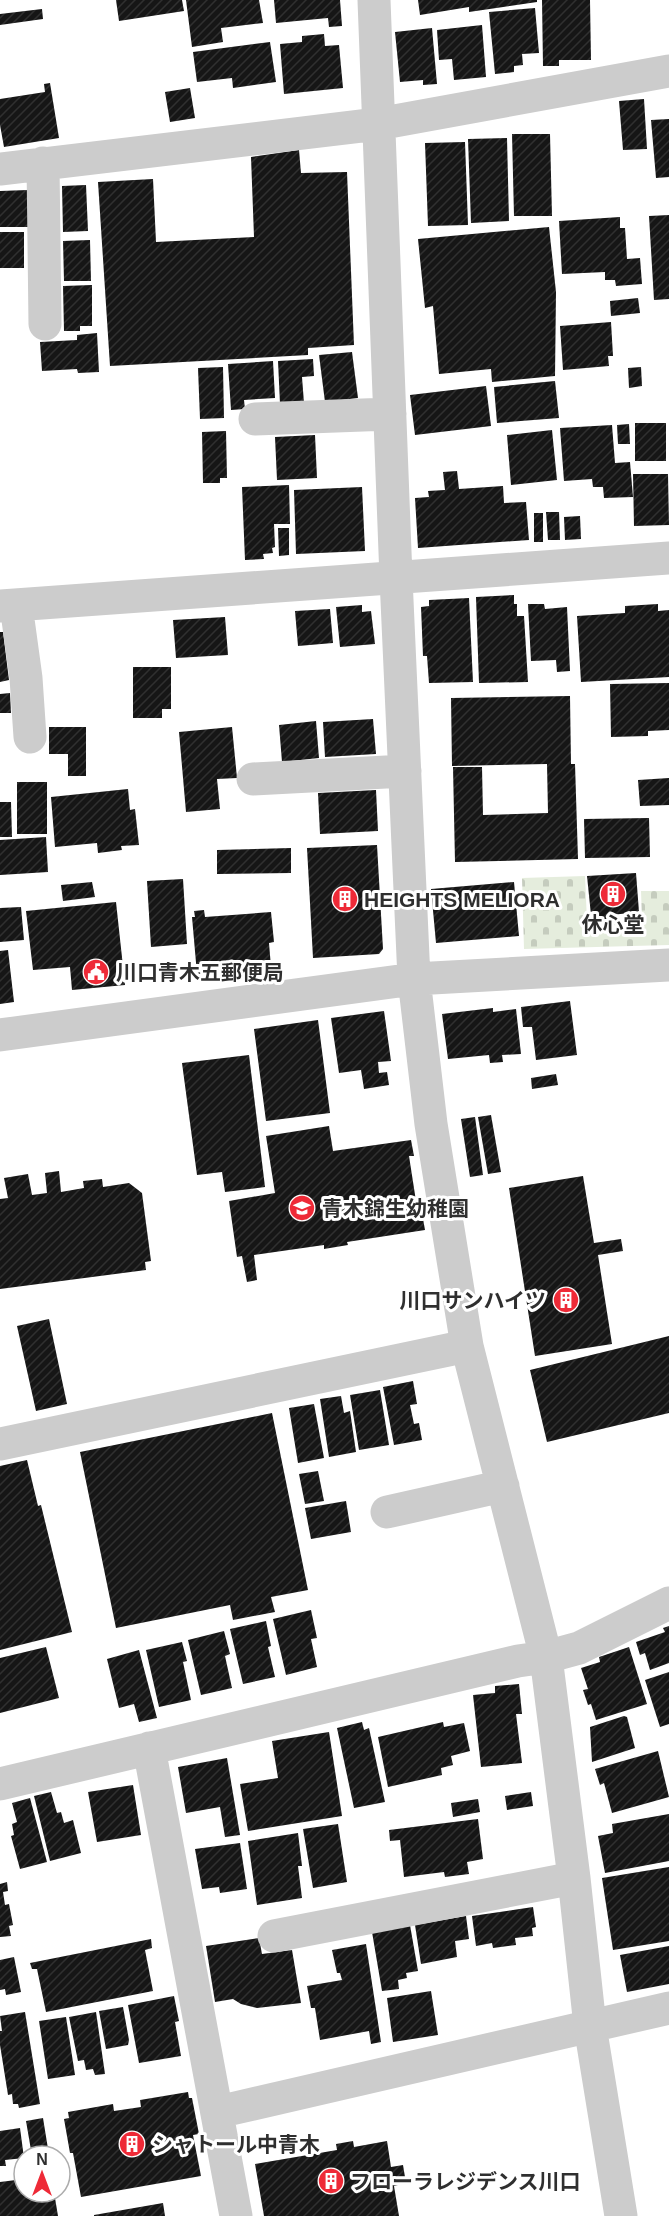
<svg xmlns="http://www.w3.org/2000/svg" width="669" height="2216" font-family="Helvetica,'Noto Sans JP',sans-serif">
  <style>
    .cemetery { fill: url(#cemetery-stones) }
    .building { fill: url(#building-hatch) }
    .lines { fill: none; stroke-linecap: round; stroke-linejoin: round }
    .minor { stroke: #ccc; stroke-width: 33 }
    .labels { text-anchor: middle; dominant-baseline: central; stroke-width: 6; stroke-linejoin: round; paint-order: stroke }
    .poi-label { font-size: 21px; font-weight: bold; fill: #2f2f2f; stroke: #fff; text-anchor: start }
  </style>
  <defs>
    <pattern id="cemetery-stones" width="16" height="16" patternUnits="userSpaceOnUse" patternTransform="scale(1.5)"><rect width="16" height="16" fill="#e5eddd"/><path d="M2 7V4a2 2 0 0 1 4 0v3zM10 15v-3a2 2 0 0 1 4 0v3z" fill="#c5ccbe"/></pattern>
    <pattern id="building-hatch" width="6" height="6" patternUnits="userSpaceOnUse" patternTransform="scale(1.5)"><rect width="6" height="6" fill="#161616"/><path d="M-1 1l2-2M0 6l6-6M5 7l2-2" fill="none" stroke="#303030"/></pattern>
  </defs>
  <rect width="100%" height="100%" fill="#fff"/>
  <!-- cemetery -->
  <path class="cemetery" d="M585,876L587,921L642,919L641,891H669V945L524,949L522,878Z"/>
  <!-- building -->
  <path class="building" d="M116,0H182L184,11L119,21Z
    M186,0H259L263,23L221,28L223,42L192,47Z
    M274,0H340L342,26L329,27L328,18L276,23Z
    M418,0H537V2L469,12V7L420,15Z
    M542,0H590L591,60H559V66H543Z
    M535,8L539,53L522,54L523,65L514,66V72L495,74L489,12Z
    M42,9L43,19L0,25V14Z
    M482,25L486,77L454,80L452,59L439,60L437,30Z
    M432,28L437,84L423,85V80L400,82L395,32Z
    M324,34L325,46L339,45L343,88L284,94L280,44L302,42V36Z
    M270,42L276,82L233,88L232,78L197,82L193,52Z
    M50,83L59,138L4,147L0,125V99L45,92L44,84Z
    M190,88L195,118L170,122L165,92Z
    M644,99L647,149L623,150L619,101Z
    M669,119V177L656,178L651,120Z
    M512,134H550L552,216H514Z
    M507,138L509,221L471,223L468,139Z
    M465,142L468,225L428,226L425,143Z
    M299,150L301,173L347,172L354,345L308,348V355L110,366L98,182L153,179L156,242L254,237L251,157Z
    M86,185L88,231L63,232L62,186Z
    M28,190L29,227H0V191Z
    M669,215V299L654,300L649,216Z
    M620,217V228H625L627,259L640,258L642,284L616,286L615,280H605V272L562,274L559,221Z
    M549,227L556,292L555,376L492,382L491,369L439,374L433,306L425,308L418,239Z
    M0,232H24V268H0Z
    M90,240L91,281H64L63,241Z
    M92,285V326H80V331H64L63,286Z
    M638,298L640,313L611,316L610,301Z
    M611,322L613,356H608L609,366L563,370L560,326Z
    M97,333L99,372L78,373L77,369L42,371L40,342L77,340V335Z
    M352,352L358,398L325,402L319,355Z
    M313,359L314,376L302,377L304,403L280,404L278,361Z
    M273,361L275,398L244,400L245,409L231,410L228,364Z
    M223,367L224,418L200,419L198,368Z
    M641,367L642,386L629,388L628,368Z
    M555,381L559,418L497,423L494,387Z
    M486,386L491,426L415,435L410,395Z
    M635,423H666V461H635Z
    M629,424L630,444H618L617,425Z
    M612,425L615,463L630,462L633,497L604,498L603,487H593L592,479L564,481L560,428Z
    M552,430L557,480L511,485L507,435Z
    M226,431L227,478H220V483H203L202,432Z
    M315,435L317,478L277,480L275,437Z
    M457,471L459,489L503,486L504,503L526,502L529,540L418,548L415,498L429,497L428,491L445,490L443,472Z
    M633,474H668L669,525L634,526Z
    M289,485L290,524H274L275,547L272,548L273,553L263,554L264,559L245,560L242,487Z
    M362,487L365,551L296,554L294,490Z
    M546,512H559L560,540H548Z
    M534,513H543V542H534Z
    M580,516L581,539L565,540L564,517Z
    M278,528H289V555L279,556Z
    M514,595V604H517V616H524L528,682L479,683L476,597Z
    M469,598L473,682L429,683L427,656H423L421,607L429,606V600Z
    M528,604H544L545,609L567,607L570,671L557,672L556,660L531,661Z
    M658,604V611L669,610V677L581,682L577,616L625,613V606Z
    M362,605V612L371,611L375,644L340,647L336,607Z
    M330,609L333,643L298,646L295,611Z
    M225,617L228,655L176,658L173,620Z
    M0,632H3L9,680L0,682Z
    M133,667H171V709H162V718H133Z
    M669,683V730L648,731V736L611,737L610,684Z
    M10,693L11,713H0V694Z
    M570,696L571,764H575L578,859L455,862L453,767H482L483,815L548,813L547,764L452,766L451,698Z
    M373,719L376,754L325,757L323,722Z
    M316,721L319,758L282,762L279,725Z
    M49,727H86V776H68V754H49Z
    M232,727L237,778L217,779L220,809L186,812L179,732Z
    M669,778V805L640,806L638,780Z
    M17,782H47V834H17Z
    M128,789L130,810L135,809L139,845L121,846L122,850L98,853L97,843L55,847L51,797Z
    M376,790L378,831L320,834L318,793Z
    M0,802H11L12,837H0Z
    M649,818L650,857L585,858L584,819Z
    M46,837L48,872L0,875V840Z
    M377,845L383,949L379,954L313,958L307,848Z
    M291,848V873L217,874V850Z
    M636,873L639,912L611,915V920L597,921V915H591L587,876Z
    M183,879L187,944L151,947L147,881Z
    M92,882L95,897L63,901L61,885Z
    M514,882L519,936L436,943L431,889Z
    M116,902L125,985L72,990L70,967L33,970L26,911Z
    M21,907L24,940L0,942V908Z
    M204,910L205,917L271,912L274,942L269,943L271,967L197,974L192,917H195L194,911Z
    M8,950L14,1002L0,1004V951Z
    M570,1001L577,1055L536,1060L532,1027H523L521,1007Z
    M493,1008V1012L516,1009L521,1054L502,1055L503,1062L490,1063L489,1055L448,1059L442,1014Z
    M384,1011L391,1061L378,1062L379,1073L387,1072L389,1085L364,1089L361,1070L339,1073L331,1018Z
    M318,1020L330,1113L266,1121L254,1029Z
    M249,1055L265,1187L225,1192L222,1172L197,1175L182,1063Z
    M556,1074L558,1085L532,1089L531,1078Z
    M491,1115L501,1172L488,1174L478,1117Z
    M475,1117L483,1175L470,1177L461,1119Z
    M329,1126L333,1151L411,1140L414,1156H409L418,1214L422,1213L425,1230L347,1242L348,1245L324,1249V1245L254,1255L257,1280L247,1282L242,1256L237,1257L229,1201L275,1193L266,1136Z
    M59,1171L61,1192L84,1188L83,1181L102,1179L103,1187L129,1183L142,1193L151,1261L145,1262L146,1270L0,1289V1199L8,1198L4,1178L28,1174L32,1195L47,1193L45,1173Z
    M583,1176L594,1243L621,1239L623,1251L598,1255L612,1344L535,1356L509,1188Z
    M49,1319L67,1404L36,1411L17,1326Z
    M669,1336V1413L547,1442L530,1370Z
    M413,1381L417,1404L410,1405L414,1424L419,1423L422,1440L394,1445L383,1387Z
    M380,1390L389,1445L359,1450L350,1395Z
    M341,1396L344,1413L350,1411L356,1452L329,1457L320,1399Z
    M314,1404L324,1458L298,1463L289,1408Z
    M272,1413L308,1590L271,1597L275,1612L233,1620L230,1605L116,1628L80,1452Z
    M27,1460L38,1506L41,1505L72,1632L0,1650V1466Z
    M318,1471L324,1501L305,1504L299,1474Z
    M346,1501L351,1532L311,1539L305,1508Z
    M311,1610L317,1638L311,1639L317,1667L286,1675L273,1619Z
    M266,1621L271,1646L268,1647L275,1677L243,1684L230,1629Z
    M669,1626V1663L650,1670L645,1653L640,1655L636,1642L665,1632L663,1628Z
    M224,1631L230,1654L225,1656L232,1688L201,1695L188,1640Z
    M182,1642L187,1661L183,1662L191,1700L159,1707L146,1650Z
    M46,1647L59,1698L0,1713V1658Z
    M629,1647L647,1704L596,1720L591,1704L588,1705L583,1690L588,1689L581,1668L600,1662L599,1657Z
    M139,1650L157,1718L139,1722L134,1704L119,1708L107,1659Z
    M669,1672V1724L660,1727L645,1680Z
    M519,1684L522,1714H516L522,1763L481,1767L473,1695L495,1693V1686Z
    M624,1716L627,1717L635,1748L592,1762L590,1727Z
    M362,1722L364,1730L369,1728L385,1802L354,1808L337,1728Z
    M443,1722L444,1727L464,1723L470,1751L451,1756L453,1765L441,1768L442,1775L388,1787L378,1737Z
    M329,1732L342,1816L248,1831L240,1784L278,1778L272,1741Z
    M658,1751L669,1797L612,1813L604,1783L600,1785L595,1769Z
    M227,1758L240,1835L225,1837L220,1807L186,1813L178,1767Z
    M133,1785L141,1835L97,1842L88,1792Z
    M51,1792L57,1813L61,1812L64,1823L73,1820L81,1853L50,1861L34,1796Z
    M531,1792L533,1806L507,1810L505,1796Z
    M30,1798L47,1862L20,1869L11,1836L14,1835L12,1824L17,1822L12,1803Z
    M478,1799L480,1812L453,1817L451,1803Z
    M669,1814V1861L605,1873L598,1836L613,1833L612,1824Z
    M478,1819L483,1859L467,1862L469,1874L445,1877L444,1872L404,1877L400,1840L390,1841L389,1830Z
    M338,1824L347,1882L313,1888L303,1829Z
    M298,1833L302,1866H298L302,1898L257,1905L248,1841Z
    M240,1843L247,1889L220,1893L219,1887L202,1889L195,1849Z
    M669,1867V1941L613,1950L602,1878Z
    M7,1882L8,1891L3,1892L5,1905L9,1904L13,1925L9,1926L11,1936L0,1937V1884Z
    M533,1907L536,1927L532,1928L533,1936L515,1938L516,1945L493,1948L492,1943L476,1946L472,1916Z
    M466,1916L469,1939L455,1941L457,1957L421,1964L415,1925Z
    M410,1925L418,1971L406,1973L407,1978L398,1980L399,1989L382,1991L372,1932Z
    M259,1938L262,1954L292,1950L301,2003L257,2008L241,2004L233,1999L215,2002L206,1946Z
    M151,1939L152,1948L145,1950L153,1991L46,2012L37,1969H32L30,1963Z
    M366,1944L381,2042L371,2044L369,2031L320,2040L315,2008H311L307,1986L342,1980L340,1973H337L332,1950Z
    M669,1946V1984L627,1992L620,1955Z
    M14,1957L21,1992L6,1995L5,1989L0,1990V1960Z
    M431,1991L438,2035L393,2042L387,1998Z
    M174,1996L179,2021L175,2022L181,2056L139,2063L128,2005Z
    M123,2007L129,2040L128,2045L106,2049L99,2011Z
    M25,2012L40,2104L19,2108L18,2104H13L12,2094L8,2095L0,2045V2031H2L0,2016Z
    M96,2012L105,2074L95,2075L93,2069L86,2070L84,2060L78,2061L69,2017Z
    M66,2017L75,2075L48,2079L39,2021Z
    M188,2092L189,2098H192L199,2134L193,2135L201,2176L81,2197L73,2153H70L64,2119L69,2118L68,2112L113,2104L114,2111L141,2107L140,2100Z
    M43,2118L49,2155L32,2156L26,2121Z
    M20,2128L24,2158L5,2160L6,2166H0V2131Z
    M353,2141L354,2147L387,2141L391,2167L403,2165L406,2183L394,2186L399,2216H264L255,2164L337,2150L336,2144Z
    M24,2179V2192H36L37,2200L55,2198L58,2216H0V2182Z
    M163,2203L165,2216H94V2215Z"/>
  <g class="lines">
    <!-- minor -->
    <path class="minor" d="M374,0L396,578L414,979L431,1124L467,1346L546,1657L574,1878L590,2026L621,2216
      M43,163L45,324
      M0,169L378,124L669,71
      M255,419L390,414
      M16,605L26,678L30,737
      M0,606L669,558
      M253,779L405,771
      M0,1035L414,979L669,965
      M0,1444L467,1346
      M387,1512L503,1486
      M149,1748L236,2216
      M0,1784L518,1661L546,1657L579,1648L669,1603
      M274,1936L574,1878
      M218,2112L669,2008"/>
  </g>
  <!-- icons -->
  <defs>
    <g id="building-disc" transform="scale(1.35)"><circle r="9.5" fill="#ee2a37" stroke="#fff"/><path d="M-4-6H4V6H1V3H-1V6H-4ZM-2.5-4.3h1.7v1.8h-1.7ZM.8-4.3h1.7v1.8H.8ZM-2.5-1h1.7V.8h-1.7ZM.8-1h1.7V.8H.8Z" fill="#fff"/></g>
    <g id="civic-disc" transform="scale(1.35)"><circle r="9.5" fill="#ee2a37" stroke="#fff"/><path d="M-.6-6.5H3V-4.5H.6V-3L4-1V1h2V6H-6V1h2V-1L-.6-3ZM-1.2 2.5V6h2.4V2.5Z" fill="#fff"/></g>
    <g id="school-disc" transform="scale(1.35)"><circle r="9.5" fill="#ee2a37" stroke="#fff"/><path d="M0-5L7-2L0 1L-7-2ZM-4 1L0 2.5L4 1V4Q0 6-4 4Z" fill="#fff"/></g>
  </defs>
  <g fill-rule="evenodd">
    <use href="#building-disc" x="613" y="894"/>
    <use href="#building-disc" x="345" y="899"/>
    <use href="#civic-disc" x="96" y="972"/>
    <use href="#school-disc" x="302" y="1208"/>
    <use href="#building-disc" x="566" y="1300"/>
    <use href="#building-disc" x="132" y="2144"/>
    <use href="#building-disc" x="331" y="2181"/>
  </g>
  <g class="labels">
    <!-- poi labels -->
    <g class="poi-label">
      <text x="364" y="899">HEIGHTS MELIORA</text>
      <text x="613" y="924" text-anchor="middle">休心堂</text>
      <text x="116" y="972">川口青木五郵便局</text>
      <text x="322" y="1208">青木錦生幼稚園</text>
      <text x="546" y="1300" text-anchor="end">川口サンハイツ</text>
      <text x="152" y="2144">シャトール中青木</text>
      <text x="350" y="2181">フローラレジデンス川口</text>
    </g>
  </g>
  <!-- north arrow -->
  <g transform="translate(42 2174)"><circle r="28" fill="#ffffff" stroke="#acacac" stroke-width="1.5"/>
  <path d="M0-4.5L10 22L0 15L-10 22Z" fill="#ee2a37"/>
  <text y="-9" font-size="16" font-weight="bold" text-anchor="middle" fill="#2f2f2f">N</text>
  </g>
</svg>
